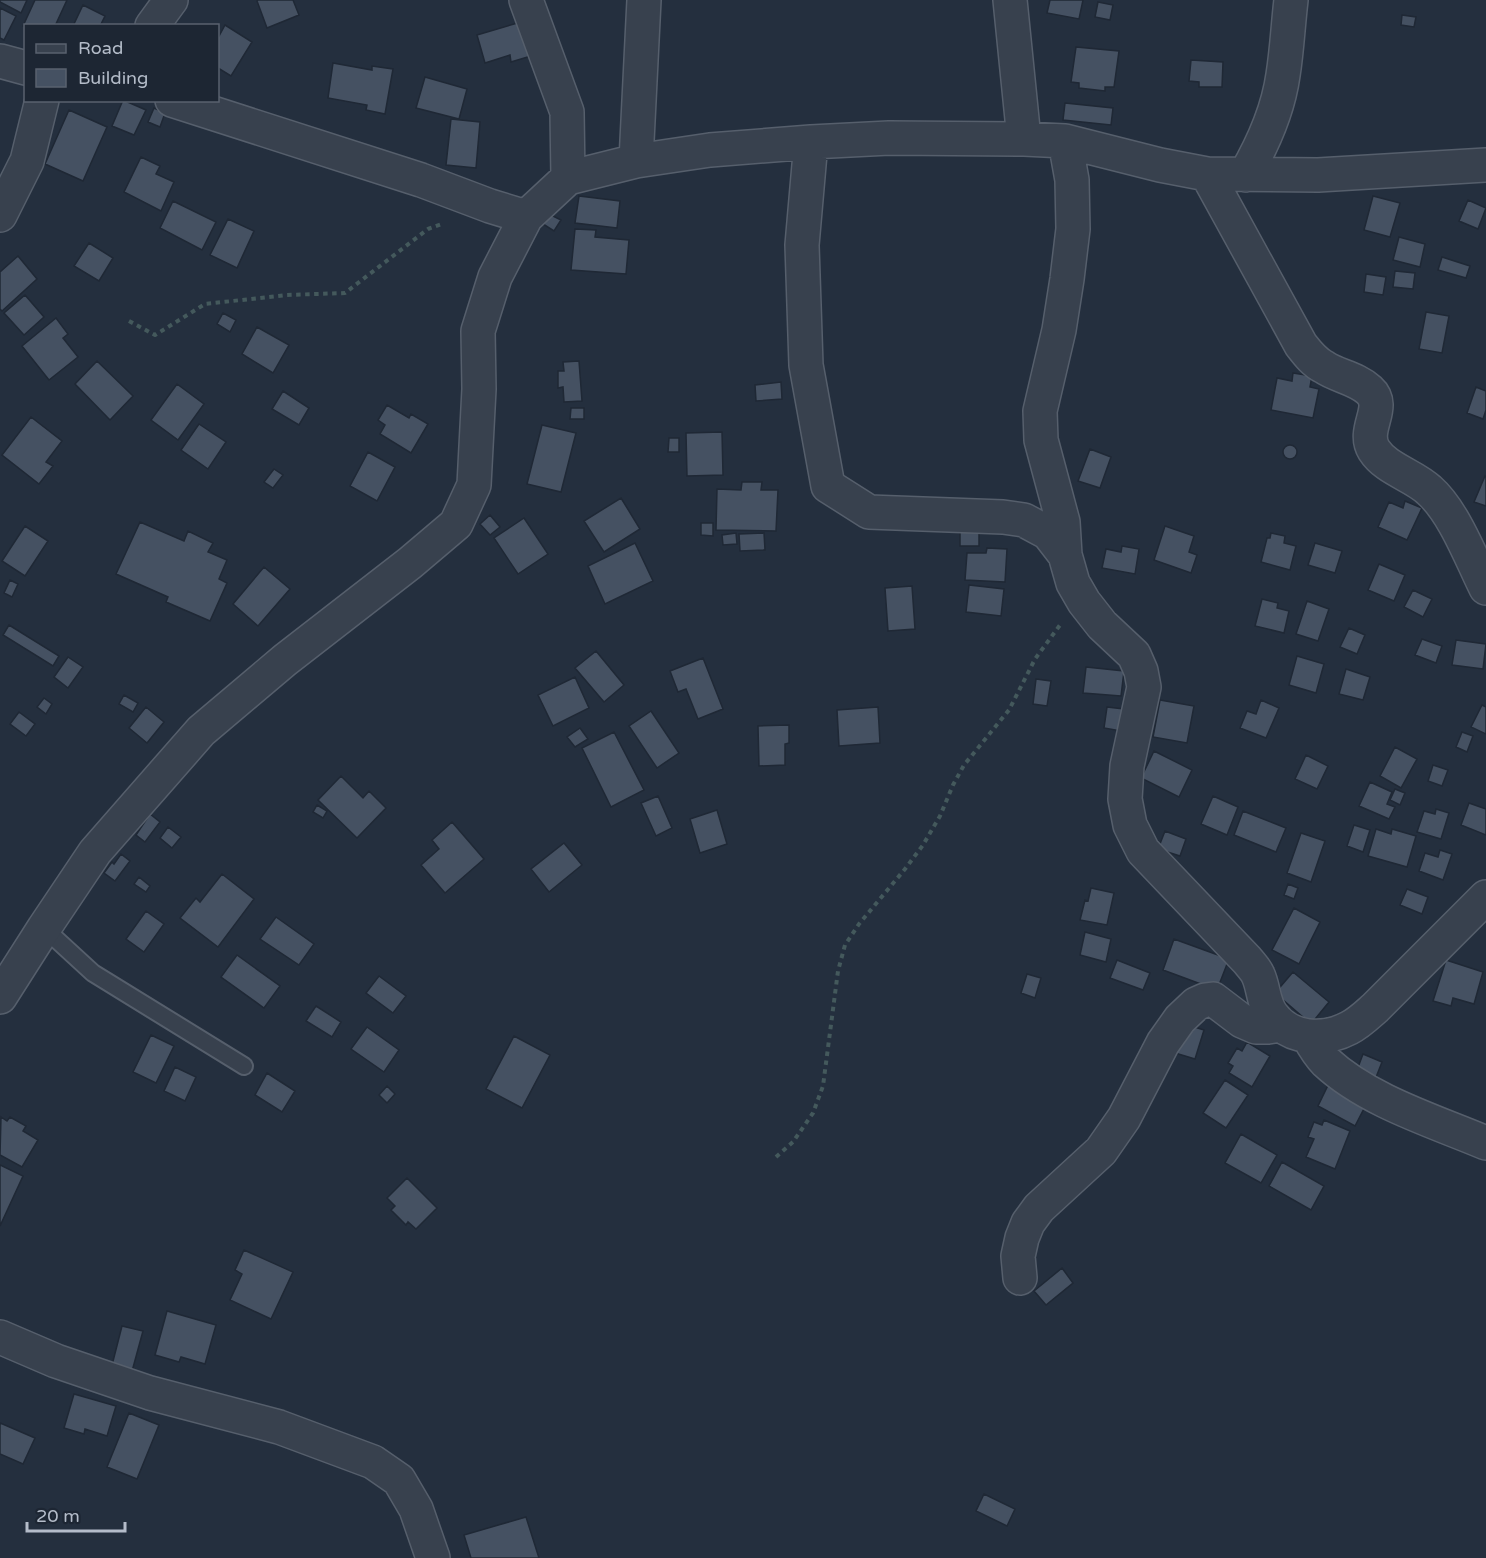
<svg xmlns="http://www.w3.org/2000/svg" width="1486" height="1558" font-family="'Varela Round',sans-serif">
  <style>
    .building { fill: #455162; stroke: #1f2835; stroke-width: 1.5 }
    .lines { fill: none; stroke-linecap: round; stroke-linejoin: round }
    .service-casing { stroke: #565f6c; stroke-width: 20 }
    .minor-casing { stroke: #565f6c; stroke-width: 36 }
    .path { stroke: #44595c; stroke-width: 4; stroke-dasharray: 4.5 4.5; stroke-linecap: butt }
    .service { stroke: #38414e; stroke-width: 16 }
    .minor { stroke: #38414e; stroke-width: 33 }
  </style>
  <rect width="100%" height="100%" fill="#242f3e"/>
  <!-- building -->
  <path class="building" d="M0,0H27L21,13L0,2Z
    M35,0H67L55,26H26V27L23,26Z
    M258,0H293L299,15L267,28L257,1Z
    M1050,0H1083L1079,19L1047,13Z
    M1098,2L1113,5L1110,20L1095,17Z
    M83,5L105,16L100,26H73Z
    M0,8L16,16L4,40L0,38Z
    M1402,15L1416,17L1414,27L1401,25Z
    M521,22L531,56L511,62L510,55L485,63L477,35Z
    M225,25L252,42L231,76L218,68V38Z
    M1076,47L1119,51L1114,87H1105V91L1079,88V83L1071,82Z
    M1191,60L1223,62L1222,87H1199V82L1189,81Z
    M333,63L372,70V66L393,69L385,114L366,110L367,105L328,98Z
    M425,77L467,89L459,119L416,108Z
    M123,100L146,110L134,135L112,126Z
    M1065,103L1113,108L1111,125L1063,120Z
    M154,108L165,113L160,127L148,122Z
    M69,110L107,127L83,181L45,164Z
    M451,119L480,122L476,168L446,165Z
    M141,157L160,166L156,174L174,182L161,211L124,192Z
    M579,196L620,201L617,228L575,223Z
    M1373,196L1400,203L1390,237L1364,230Z
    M1468,200L1486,208L1478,229L1459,221Z
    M173,201L216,222L202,250L160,228Z
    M549,214L561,220L554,231L543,224Z
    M228,219L254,231L237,268L210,255Z
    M575,229L596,230L595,237L629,240L626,274L571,270Z
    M1399,237L1425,244L1420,267L1393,260Z
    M89,243L113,258L99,281L74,266Z
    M18,256L37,279L2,311L0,309V272Z
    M1442,257L1470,266L1466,278L1438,270Z
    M1395,271L1415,273L1413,289L1393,287Z
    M1366,274L1386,277L1383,295L1364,292Z
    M25,295L44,317L24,335L4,313Z
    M1426,312L1449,316L1442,353L1419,349Z
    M223,313L236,320L230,332L217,324Z
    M56,318L68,334L63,338L78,357L49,380L22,346Z
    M257,327L289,345L273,373L242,354Z
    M97,361L133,396L110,420L75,384Z
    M579,361L582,401L564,402L563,387L558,388V371H564L563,362Z
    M1293,373L1312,376L1310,387L1319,389L1313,418L1271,410L1277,378L1292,381Z
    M781,382L782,399L756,401L755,385Z
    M177,384L204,404L178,440L151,420Z
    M1476,387L1486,391V410L1483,419L1467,413Z
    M283,391L309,408L299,425L272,409Z
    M387,405L409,418L411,414L428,424L411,453L380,434L385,425L378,420Z
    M571,408H584V419H570Z
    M31,417L62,441L46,462L53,466L39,484L2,455Z
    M199,424L226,442L208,469L181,450Z
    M542,425L576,433L561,492L527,484Z
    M722,432L723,475L687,476L686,433Z
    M669,438H679V452H668Z
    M1283 452a7 7 0 1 1 14 0a7 7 0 1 1-14 0Z
    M1090,449L1111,457L1100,488L1078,481Z
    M368,452L395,467L377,501L350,486Z
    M274,469L283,475L273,488L264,482Z
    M1485,476L1486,477V506L1474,502Z
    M742,482H762L761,490H778L776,531L716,530L717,489L741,490Z
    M621,498L640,529L604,552L584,521Z
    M1405,501L1422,508L1407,540L1378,527L1389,502L1403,508Z
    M490,515L500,527L490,535L480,524Z
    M524,518L548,554L518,574L494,538Z
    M140,522L184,541L188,531L213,543L208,552L227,560L219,579L227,583L210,621L166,602L168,597L116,574Z
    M701,523H713V536L701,535Z
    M979,525V546H960V526Z
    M25,526L48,541L25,576L2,561Z
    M1165,526L1194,536L1189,552L1197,555L1191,573L1154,560Z
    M736,533L737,544L723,545L722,535Z
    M764,533L765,550L740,551L739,534Z
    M1271,533L1285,536L1284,543L1296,546L1290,570L1261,562L1267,538H1270Z
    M635,543L653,581L605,604L588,566Z
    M1315,543L1342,551L1335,573L1308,565Z
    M1122,546L1139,549L1135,574L1102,568L1106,549L1121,552Z
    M987,548L1007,549L1005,582L965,580L967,553H986Z
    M1379,564L1405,575L1394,601L1368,590Z
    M264,567L290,589L258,626L233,604Z
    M10,580L18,584L12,597L4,593Z
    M969,585L1004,589L1001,616L966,612Z
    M912,586L915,629L888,631L885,588Z
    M1413,590L1432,599L1423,617L1404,607Z
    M1262,599L1278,603L1277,608L1289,611L1284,633L1255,626Z
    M1307,601L1329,609L1318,641L1296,634Z
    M9,625L59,656L53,666L3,635Z
    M1349,628L1365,635L1357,654L1340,647Z
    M1422,639L1442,646L1436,663L1415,655Z
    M1456,640L1486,644L1483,669L1452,665Z
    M596,651L624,685L604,702L575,668Z
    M1297,656L1324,664L1316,693L1289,685Z
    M68,657L83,667L68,688L54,677Z
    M703,658L723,709L698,719L686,689L678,692L670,671Z
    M1086,667L1124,671L1121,696L1083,693Z
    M1346,669L1370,677L1363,700L1339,694Z
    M575,677L589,708L553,726L538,695Z
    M1036,679L1051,681L1047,706L1033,704Z
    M124,695L138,703L133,712L119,704Z
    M44,698L52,704L46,714L37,707Z
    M1160,700L1194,706L1187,743L1153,737Z
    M1261,700L1279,708L1266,738L1240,728L1247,711L1256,714Z
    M1482,705L1486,707V734L1471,727Z
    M146,707L164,722L147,743L129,728Z
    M878,707L880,743L839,746L837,710Z
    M1107,707L1124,709L1121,731L1104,728Z
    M651,711L679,753L657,768L629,726Z
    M19,712L35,724L26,736L10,724Z
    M789,725V743L785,744V765L759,766L758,726Z
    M580,728L588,739L575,747L567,737Z
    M614,732L644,790L611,807L582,748Z
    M1462,732L1473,736L1467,752L1456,747Z
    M1395,747L1417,759L1401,788L1380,776Z
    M1154,751L1192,770L1179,797L1141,778Z
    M1306,755L1328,766L1317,789L1295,779Z
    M1433,765L1448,770L1442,786L1428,781Z
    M341,776L363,798L369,791L386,808L357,838L318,800Z
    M1370,782L1392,792L1387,804L1395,807L1389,819L1359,806Z
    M1395,789L1405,793L1400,805L1390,800Z
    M658,796L672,828L656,836L641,803Z
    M1213,796L1238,807L1227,835L1201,824Z
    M1469,803L1486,809V835L1461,825Z
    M317,805L327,811L323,818L313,812Z
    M1436,809L1449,813L1441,839L1417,832L1424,811L1435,814Z
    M717,810L727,844L700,853L690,819Z
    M1243,811L1286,828L1276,852L1234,835Z
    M150,814L160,822L145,842L136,835Z
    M452,822L484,859L445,893L421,865L439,849L432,840Z
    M1354,825L1370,830L1363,852L1347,846Z
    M168,827L181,837L172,848L160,838Z
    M1376,829L1391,834L1392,829L1416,836L1407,867L1368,856Z
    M1165,831L1186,839L1180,856L1158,849Z
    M1301,833L1325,841L1311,882L1287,873Z
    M564,843L582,865L549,892L531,869Z
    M1440,850L1452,854L1443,880L1419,871L1425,853L1438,857Z
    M121,854L130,861L115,881L104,873L112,862L114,864Z
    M222,874L254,899L218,947L180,918L196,898L200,902Z
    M139,877L150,886L146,892L134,884Z
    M1288,884L1298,888L1294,899L1284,895Z
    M1091,888L1114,893L1107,925L1080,920L1085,900L1088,901Z
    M1407,889L1428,897L1422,914L1400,905Z
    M1294,908L1320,922L1299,964L1272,950Z
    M146,911L164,924L144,952L126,939Z
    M276,917L314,944L299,965L260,939Z
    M1085,932L1111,939L1106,962L1080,955Z
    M1174,939L1229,959L1217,990L1163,970Z
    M237,955L280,986L264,1008L221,977Z
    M1117,960L1150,973L1143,990L1110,978Z
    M1446,960L1483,972L1474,1004L1453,998L1451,1006L1433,1001Z
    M1293,972L1329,1002L1311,1024L1275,993Z
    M1027,974L1041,978L1035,998L1021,993Z
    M379,976L406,996L393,1013L366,993Z
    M316,1006L341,1022L332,1037L306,1021Z
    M1185,1024L1204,1030L1195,1059L1175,1053Z
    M367,1027L399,1050L384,1072L351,1049Z
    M151,1035L174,1046L156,1083L133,1072Z
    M514,1036L550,1055L522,1108L486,1089Z
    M1247,1042L1270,1056L1252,1087L1229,1073L1233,1066L1228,1063L1237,1048L1242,1051Z
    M1363,1054L1382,1062L1373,1085L1354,1078Z
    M175,1067L196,1077L185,1101L164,1091Z
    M267,1073L295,1091L282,1112L255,1095Z
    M1332,1077L1370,1097L1355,1126L1318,1106Z
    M1225,1080L1248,1095L1226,1128L1203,1113Z
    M387,1086L395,1094L387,1103L379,1095Z
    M1,1117L7,1121L10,1117L26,1126L23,1131L38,1140L22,1167L0,1155Z
    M1324,1120L1350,1131L1335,1169L1306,1157L1314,1139L1308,1137L1314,1122L1322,1125Z
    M1241,1134L1277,1155L1261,1183L1225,1163Z
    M1282,1162L1324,1186L1311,1210L1269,1186Z
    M0,1165L23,1176L0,1226Z
    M407,1178L437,1208L416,1229L408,1222L406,1225L391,1210L395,1206L387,1198Z
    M244,1250L293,1272L271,1319L230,1300L242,1274L235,1270Z
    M1062,1268L1073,1283L1046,1305L1034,1291Z
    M167,1311L216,1325L205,1364L181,1357L179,1362L155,1355Z
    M122,1326L143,1331L131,1375L111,1369Z
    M74,1394L116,1406L107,1436L85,1429L84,1434L64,1428Z
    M129,1413L159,1425L137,1479L107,1467Z
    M0,1423L35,1438L23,1464L0,1454Z
    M984,1494L1015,1509L1007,1526L976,1511Z
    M526,1517L539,1558H471L464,1535Z"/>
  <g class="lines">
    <!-- service casing -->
    <g class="service-casing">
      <path id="service" d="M44,928L93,973L244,1066"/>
    </g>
    <!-- minor casing -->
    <g class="minor-casing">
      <path id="minor" d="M526,0L567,112L568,178
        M1010,0L1024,139
        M152,26L171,0
        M0,61L26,68
        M172,100L421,180L490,206L526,217
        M811,142L802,245L806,365L828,486L869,512L1003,517L1024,520L1048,533L1065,555L1073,583L1084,602L1102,625L1134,655L1141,671L1144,687L1127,766L1125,799L1130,825L1143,851L1247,960C1251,965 1256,970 1258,975C1264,988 1263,1003 1272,1015C1290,1040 1324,1041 1349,1028C1359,1023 1367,1015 1375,1008L1486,897
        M636,161L644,0
        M1207,174L1301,345C1308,354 1314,362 1324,367C1337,376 1356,378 1369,390C1388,407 1361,429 1374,450C1386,469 1413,475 1429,490C1454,512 1471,558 1486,588
        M1245,175C1263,144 1278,111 1283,75C1287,50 1288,25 1291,0
        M0,215L27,161L42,100
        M1065,555L1063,522L1041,440L1040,411L1059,330L1067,279L1073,229L1072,180L1065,141
        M0,997L44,928L95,852L201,731L285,660L410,563L456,524L474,485L479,389L478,331L495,277L526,217L568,178L636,161L710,150L811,142L889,138L1024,139L1065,141L1160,165L1207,174L1318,175L1486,165
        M1308,1036C1313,1045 1319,1055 1326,1062C1368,1101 1434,1121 1486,1143
        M1020,1278L1018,1256L1022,1238L1028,1223L1039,1208L1101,1151L1124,1118L1163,1043L1180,1019L1196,1004L1205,1000L1213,999L1242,1021L1256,1027H1268L1281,1025
        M0,1337L56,1361L150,1393L279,1427L373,1462L399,1480L416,1509L433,1558"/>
    </g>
    <!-- path -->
    <path class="path" d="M129,321L155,335L205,304L287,295L345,293L428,229L442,224
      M776,1157L793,1142L813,1113L823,1086L838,971L845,945L859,924L905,869L923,845L940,816L953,785L964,765L1009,710L1035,659L1060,625"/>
    <!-- service -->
    <use href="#service" class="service"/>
    <!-- minor -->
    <use href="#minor" class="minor"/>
  </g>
  <!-- legend -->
  <rect x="24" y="24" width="195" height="78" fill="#1d2633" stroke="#59626f" stroke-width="1.5"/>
  <rect x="36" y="44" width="30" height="9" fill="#38414e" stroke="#59626f" stroke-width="1.5"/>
  <text x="78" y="54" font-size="18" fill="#b4bcc9">Road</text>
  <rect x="36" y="69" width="30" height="18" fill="#455162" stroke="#59626f" stroke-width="1.5"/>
  <text x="78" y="84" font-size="18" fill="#b4bcc9">Building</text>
  <!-- scale -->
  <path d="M27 1522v9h98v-9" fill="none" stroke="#b4bcc9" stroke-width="3"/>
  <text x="36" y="1522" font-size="18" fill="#b4bcc9" stroke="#1d2633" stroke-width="4.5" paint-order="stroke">20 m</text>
</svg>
